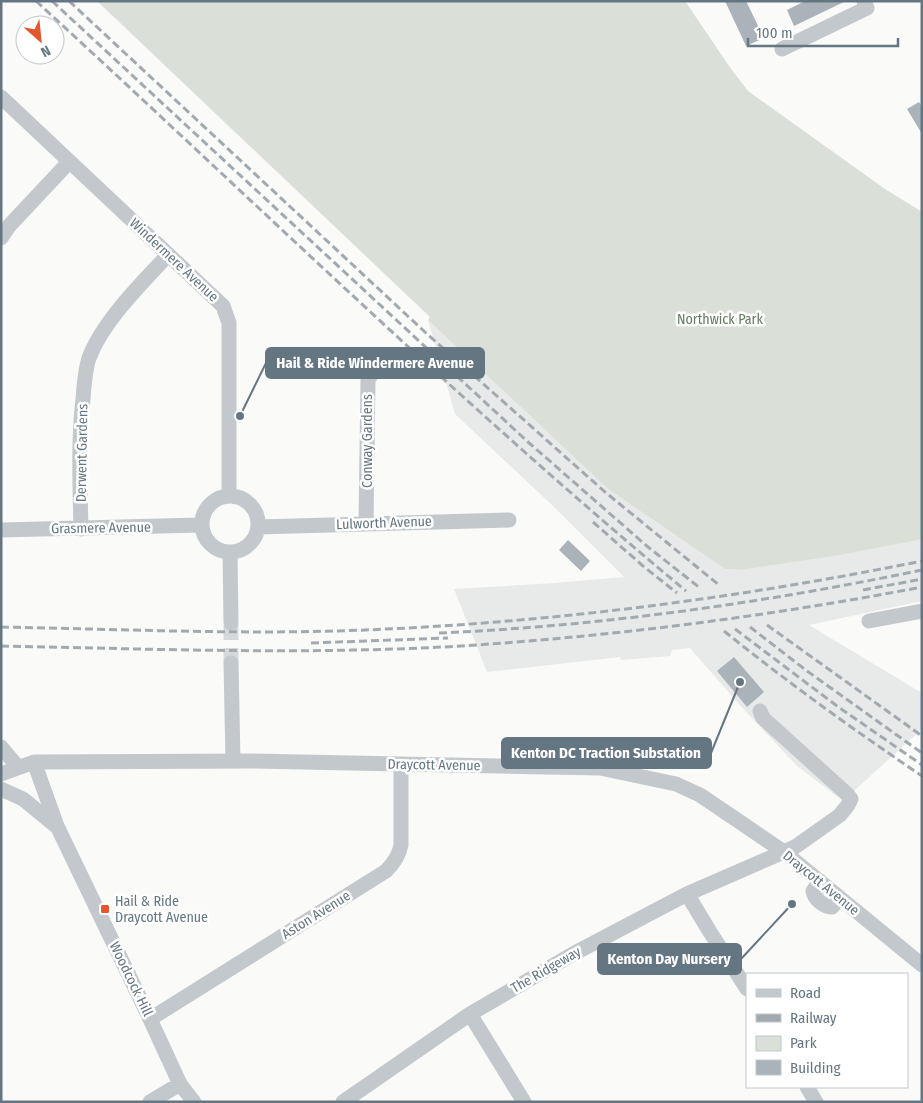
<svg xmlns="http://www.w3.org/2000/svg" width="923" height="1103" font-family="'Fira Sans Condensed',sans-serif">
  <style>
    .built { fill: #e8e9e9 }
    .green { fill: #dadfd7 }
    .building { fill: #aab3b9 }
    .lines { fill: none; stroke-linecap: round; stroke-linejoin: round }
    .minor-tunnel { stroke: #d5d9db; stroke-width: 15; stroke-dasharray: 15 8; stroke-linecap: butt }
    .minor { stroke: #c3c8cc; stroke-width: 15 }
    .rail { stroke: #a2aab0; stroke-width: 3; stroke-dasharray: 8 4; stroke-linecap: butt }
    .poi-dot { fill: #e4572e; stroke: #fff; stroke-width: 2 }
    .labels { text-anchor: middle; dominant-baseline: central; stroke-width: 5; stroke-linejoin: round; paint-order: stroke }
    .street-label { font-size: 14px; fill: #657683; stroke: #fff }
    .park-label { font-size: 14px; fill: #687a64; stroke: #fff }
    .poi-label { font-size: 14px; fill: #657683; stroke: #fff; text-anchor: start }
    .leader { fill: none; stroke: #657683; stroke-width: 2 }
    .callout-dot { fill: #657683; stroke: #fff; stroke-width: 2 }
    .callout { fill: #657683; stroke: #657683; stroke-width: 2 }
    .callout-label { font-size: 15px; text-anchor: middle; font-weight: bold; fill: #fff }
  </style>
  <rect width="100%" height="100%" fill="#fafaf8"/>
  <!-- built -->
  <path class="built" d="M428,320L608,489L725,569L740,570L835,556L922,538V601L809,625L922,693V729L843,801L797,766L737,702L690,648L672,650L670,656L621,660L620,657L487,672L454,589L555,583L624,577L554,507L455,414Z"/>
  <!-- green -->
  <path class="green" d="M97,1H685L729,66L748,91L885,189L922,212V539L835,556L740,570L725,569L608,489L428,320L430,317Z"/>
  <!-- building -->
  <path class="building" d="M725,1H746L764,38L746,46Z
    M805,1H846L794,26L787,10Z
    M919,102L922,107V134L907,109Z
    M568,540L590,561L581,571L559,550Z
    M734,657L764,692L747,707L717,671Z"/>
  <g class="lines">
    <!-- minor-tunnel -->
    <path class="minor-tunnel" d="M231,663V623"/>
    <!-- minor -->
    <path class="minor" d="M782,49L867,8L864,1
      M1,97L223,306L229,323V495
      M1,238L9,226L69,162
      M202 524a28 28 0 1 1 56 0a28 28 0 1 1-56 0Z
      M366,523L368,379L376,369L382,368
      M258,527L509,520
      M81,529C80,485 78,442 83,399C84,386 85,370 89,358C103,321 141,284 168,255
      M1,530L201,525
      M230,553L231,623
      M869,621L922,611
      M231,663L233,761
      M1,747L18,767
      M34,762L57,826L150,1019L180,1084L194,1102
      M1,774L34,762L252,761L600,768L676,784L700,795L784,852L922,965
      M1,789L23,799L56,826
      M820,881L813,891C814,899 824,907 832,907L840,898
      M687,894L710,932L747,989
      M470,1014L524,1102
      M150,1019L386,871C394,863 399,856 401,845V764
      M807,1087L816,1102
      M150,1102L180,1084
      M343,1102L470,1014L573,954L687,894L795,847L840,815L848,805L851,799L847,794L763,718L760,711"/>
    <!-- rail -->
    <path class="rail" d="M36,1C252,199 461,404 686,591
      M52,1L528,442L648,547L700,588
      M69,1L426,333L605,492L719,585
      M593,522L643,566L677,593
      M863,590L922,579
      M767,625L922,736
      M1,627C113,629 225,634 336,631C533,625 729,600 922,561
      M750,627L807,671L922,753
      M735,629L837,706L922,765
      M724,631C787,682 854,730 922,776
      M439,633C601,626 763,603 922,570
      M311,643L448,638
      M1,646C155,649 308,655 461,646C616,636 770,616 922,587"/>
  </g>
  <!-- markers -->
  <rect class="poi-dot" x="100" y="904" width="10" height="10" rx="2.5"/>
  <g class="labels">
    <!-- street labels -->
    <g class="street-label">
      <text transform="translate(174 260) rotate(43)">Windermere Avenue</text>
      <text transform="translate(367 441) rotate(-90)">Conway Gardens</text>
      <text transform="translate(82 453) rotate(-89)">Derwent Gardens</text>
      <text transform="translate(384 523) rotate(-2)">Lulworth Avenue</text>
      <text transform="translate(101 528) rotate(-1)">Grasmere Avenue</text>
      <text transform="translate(434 765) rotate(1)">Draycott Avenue</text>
      <text transform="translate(821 883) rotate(39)">Draycott Avenue</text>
      <text transform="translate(316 915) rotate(-32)">Aston Avenue</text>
      <text transform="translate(546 970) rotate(-30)">The Ridgeway</text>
      <text transform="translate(131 979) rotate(64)">Woodcock Hill</text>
    </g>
    <!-- park labels -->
    <g class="park-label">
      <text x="720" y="319">Northwick Park</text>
    </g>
    <!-- poi labels -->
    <g class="poi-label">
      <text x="115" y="901">Hail &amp; Ride<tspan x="115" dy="16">Draycott Avenue</tspan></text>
    </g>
  </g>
  <!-- callouts -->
  <path class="leader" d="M240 416L266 363M740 682L711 753M792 904L741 959"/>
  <g class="callout-dot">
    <circle cx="240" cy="416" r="5"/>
    <circle cx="740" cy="682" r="5"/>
    <circle cx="792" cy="904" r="5"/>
  </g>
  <g class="callout">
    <rect x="266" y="348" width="218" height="30" rx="5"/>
    <rect x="502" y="738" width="209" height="30" rx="5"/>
    <rect x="598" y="944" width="143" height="30" rx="5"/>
  </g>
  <g class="callout-label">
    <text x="375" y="368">Hail &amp; Ride Windermere Avenue</text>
    <text x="606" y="758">Kenton DC Traction Substation</text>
    <text x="669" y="964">Kenton Day Nursery</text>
  </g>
  <!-- border -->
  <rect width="923" height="1103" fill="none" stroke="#657683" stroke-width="5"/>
  <!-- legend -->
  <rect x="746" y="973" width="162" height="115" fill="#ffffff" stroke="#c1c8cd"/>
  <rect x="756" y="989" width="25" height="8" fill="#c3c8cc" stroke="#c1c8cd"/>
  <text x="790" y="998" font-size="15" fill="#657683">Road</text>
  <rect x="756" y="1014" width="25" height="8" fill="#a2aab0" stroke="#c1c8cd"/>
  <text x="790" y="1023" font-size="15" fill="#657683">Railway</text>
  <rect x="756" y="1036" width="25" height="15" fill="#dadfd7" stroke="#c1c8cd"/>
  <text x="790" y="1048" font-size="15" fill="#657683">Park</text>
  <rect x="756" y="1060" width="25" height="15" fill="#aab3b9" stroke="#c1c8cd"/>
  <text x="790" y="1073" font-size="15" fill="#657683">Building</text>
  <!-- north arrow -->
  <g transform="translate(40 40) rotate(153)"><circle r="24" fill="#ffffff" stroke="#c1c8cd"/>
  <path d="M0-4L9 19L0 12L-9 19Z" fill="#e4572e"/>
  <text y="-8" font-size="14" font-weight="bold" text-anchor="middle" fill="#657683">N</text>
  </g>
  <!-- scale -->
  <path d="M748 38v8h150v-8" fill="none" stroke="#657683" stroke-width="2.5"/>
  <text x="756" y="38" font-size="15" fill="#657683" stroke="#ffffff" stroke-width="4" paint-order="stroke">100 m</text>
</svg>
